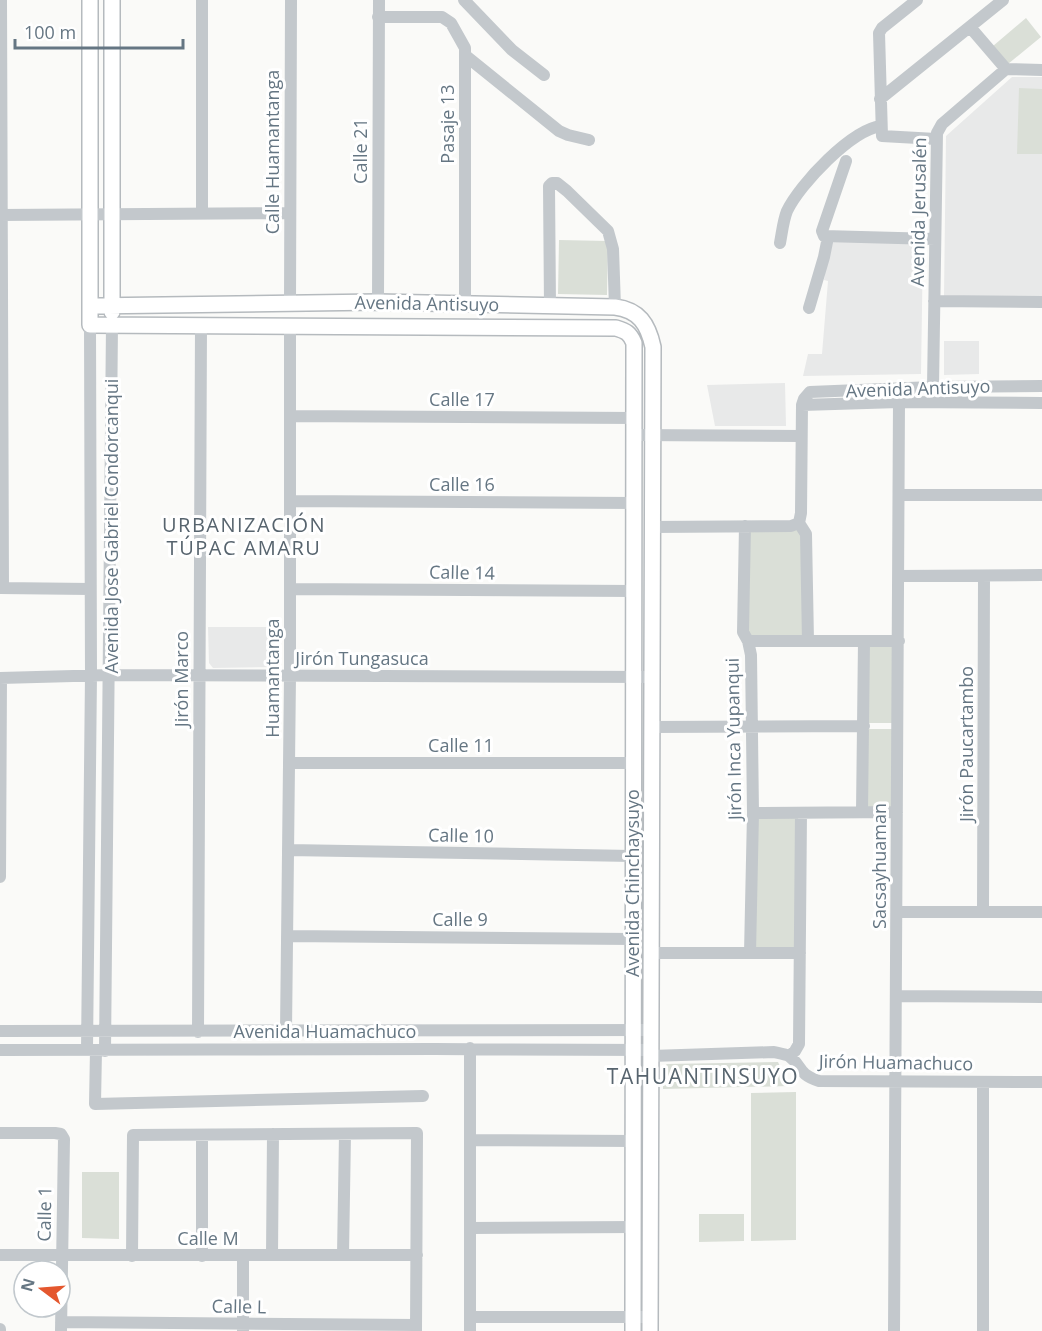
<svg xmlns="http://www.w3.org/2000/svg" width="1042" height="1331" font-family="'Open Sans',sans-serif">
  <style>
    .built { fill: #e8e9e9 }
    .green { fill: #dadfd7 }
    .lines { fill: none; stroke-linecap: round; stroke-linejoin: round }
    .major-casing { stroke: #b5babe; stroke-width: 18 }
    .minor { stroke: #c3c8cc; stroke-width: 12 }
    .major { stroke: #fff; stroke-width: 15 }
    .labels { text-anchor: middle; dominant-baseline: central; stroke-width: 6; stroke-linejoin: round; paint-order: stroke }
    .street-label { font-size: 18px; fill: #657683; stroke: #fff }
    .neighbourhood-label { font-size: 20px; letter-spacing: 1.5px; fill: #57646e; stroke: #fff }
    .quarter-label { font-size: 21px; letter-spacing: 1.5px; fill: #57646e; stroke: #fff }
  </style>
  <rect width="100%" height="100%" fill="#fafaf8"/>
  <!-- built -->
  <path class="built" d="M1012,77H1042V298L944,296L946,136Z
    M829,242H923L921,374L803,376L808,354H822L828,281L824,280Z
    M944,341H979V374L944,375Z
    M785,383L786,426H715L707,385Z
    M208,627H278L277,662L273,667L213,668L209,663Z"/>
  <!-- green -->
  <path class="green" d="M1026,18L1041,37L1008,64L993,46Z
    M1019,88L1042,89V154H1017Z
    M559,240L608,241L607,295L558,294Z
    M749,530H803V636L748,637Z
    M867,645H895V723H867Z
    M868,729H893V807H866Z
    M798,815L797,949H753L755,816Z
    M778,1062L789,1086L663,1089V1067L667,1064Z
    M796,1092V1240L751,1241V1093Z
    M82,1172H119V1239L82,1238Z
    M699,1214H744V1241L699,1242Z"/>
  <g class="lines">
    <!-- major casing -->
    <g class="major-casing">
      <path id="major" d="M90,0V325L616,328C626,331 630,333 634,343L633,1331
        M90,306L378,302L615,307C639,310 648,324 653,347L650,1331
        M112,312V0"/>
    </g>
    <!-- minor -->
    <path class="minor" d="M1,0L3,588
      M202,0V214
      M464,0L512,50L544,75
      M917,0L882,28L879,33L882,136L936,139
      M378,17H442L451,23L465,48V303
      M970,27L1006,69
      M466,56L559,131L568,135L589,140
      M880,99L1003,0
      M846,161L822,231L824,236L935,239
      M0,215L290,213
      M780,243C782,233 783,221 787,211C800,184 851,130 881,126
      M934,301L1042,302
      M378,302L379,0
      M290,304L291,0
      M550,306L549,186L552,183H557L567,191L608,231L613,249L615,307
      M809,308L824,257L828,237
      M933,387L937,133L942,124L1006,69L1042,70
      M802,405L899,402L1042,403
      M290,416L634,418
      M633,435L801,436
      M899,495H1042
      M290,501L634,503
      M799,523L801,513L802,405L804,399L810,392L933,387L1042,386
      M799,523L806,534L808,641
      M745,526L743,632L748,641L751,655L753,813L750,953
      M652,527L791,526L799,523
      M898,576L1042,575
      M0,588L90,589
      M290,589L633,591
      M748,641H899
      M0,678L110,675L652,677
      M652,727L864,726
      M289,763H632
      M862,812L864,641
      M753,813L897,812
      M288,850L632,856
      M0,877L1,678
      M897,912H1042
      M983,912L984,576
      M287,936L632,939
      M651,953H800
      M896,996L1042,997
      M0,1031L651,1030
      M286,1031L290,676V325
      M198,1032L201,326
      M0,1050C217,1050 434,1048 651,1050
      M87,1050L91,675L90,325
      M96,1050L95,1104L423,1096
      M105,1051L112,324
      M651,1056L774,1052C778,1053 785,1054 789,1056C802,1065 797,1074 819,1081L1042,1082
      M789,1056L795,1051L799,1044L801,813
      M0,1133H55L61,1134L64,1139L61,1331
      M202,1135V1256
      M470,1140L633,1141
      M471,1228L633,1227
      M0,1255H417
      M272,1255L273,1134
      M343,1255L345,1134
      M132,1256L133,1135L417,1133L416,1331
      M470,1317H650
      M61,1322L416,1325
      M0,1329V1331
      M243,1330V1255
      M470,1331V1048
      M894,1331L899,402
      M983,1331V1082"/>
    <!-- major -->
    <use href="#major" class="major"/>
  </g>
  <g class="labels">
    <!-- street labels -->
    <g class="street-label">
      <text transform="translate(447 124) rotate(-90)">Pasaje 13</text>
      <text transform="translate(360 151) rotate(-90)">Calle 21</text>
      <text transform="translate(272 152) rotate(-90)">Calle Huamantanga</text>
      <text transform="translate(918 212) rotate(-89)">Avenida Jerusalén</text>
      <text transform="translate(427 303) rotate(1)">Avenida Antisuyo</text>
      <text transform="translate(918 388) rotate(-2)">Avenida Antisuyo</text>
      <text x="462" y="399">Calle 17</text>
      <text x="462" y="484">Calle 16</text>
      <text transform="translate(111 526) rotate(-90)">Avenida Jose Gabriel Condorcanqui</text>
      <text transform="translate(462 572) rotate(1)">Calle 14</text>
      <text x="362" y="658">Jirón Tungasuca</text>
      <text transform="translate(272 678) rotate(-90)">Huamantanga</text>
      <text transform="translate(181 679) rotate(-90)">Jirón Marco</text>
      <text transform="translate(733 739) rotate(-91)">Jirón Inca Yupanqui</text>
      <text transform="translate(966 744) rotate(-90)">Jirón Paucartambo</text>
      <text x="461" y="745">Calle 11</text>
      <text transform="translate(461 835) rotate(1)">Calle 10</text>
      <text transform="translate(879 866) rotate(-90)">Sacsayhuaman</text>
      <text transform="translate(632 883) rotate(-90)">Avenida Chinchaysuyo</text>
      <text x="460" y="919">Calle 9</text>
      <text x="325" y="1031">Avenida Huamachuco</text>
      <text transform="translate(896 1062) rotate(1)">Jirón Huamachuco</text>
      <text transform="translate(44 1214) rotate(-89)">Calle 1</text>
      <text x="208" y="1238">Calle M</text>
      <text transform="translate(239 1306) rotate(1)">Calle L</text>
    </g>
    <!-- neighbourhood labels -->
    <g class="neighbourhood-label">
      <text x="244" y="524">URBANIZACIÓN<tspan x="244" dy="23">TÚPAC AMARU</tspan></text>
    </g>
    <!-- quarter labels -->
    <g class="quarter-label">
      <text x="703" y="1076">TAHUANTINSUYO</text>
    </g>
  </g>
  <!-- north arrow -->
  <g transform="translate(42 1289) rotate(286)"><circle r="28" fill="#ffffff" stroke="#c1c8cd" stroke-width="1.5"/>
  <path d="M0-4.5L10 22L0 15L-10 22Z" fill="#e4572e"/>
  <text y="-9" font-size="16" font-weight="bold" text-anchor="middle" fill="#657683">N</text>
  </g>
  <!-- scale -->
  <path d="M15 39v9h168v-9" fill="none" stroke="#657683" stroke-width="3"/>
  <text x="24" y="39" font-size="18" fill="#657683" stroke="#ffffff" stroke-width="4.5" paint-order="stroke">100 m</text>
</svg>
